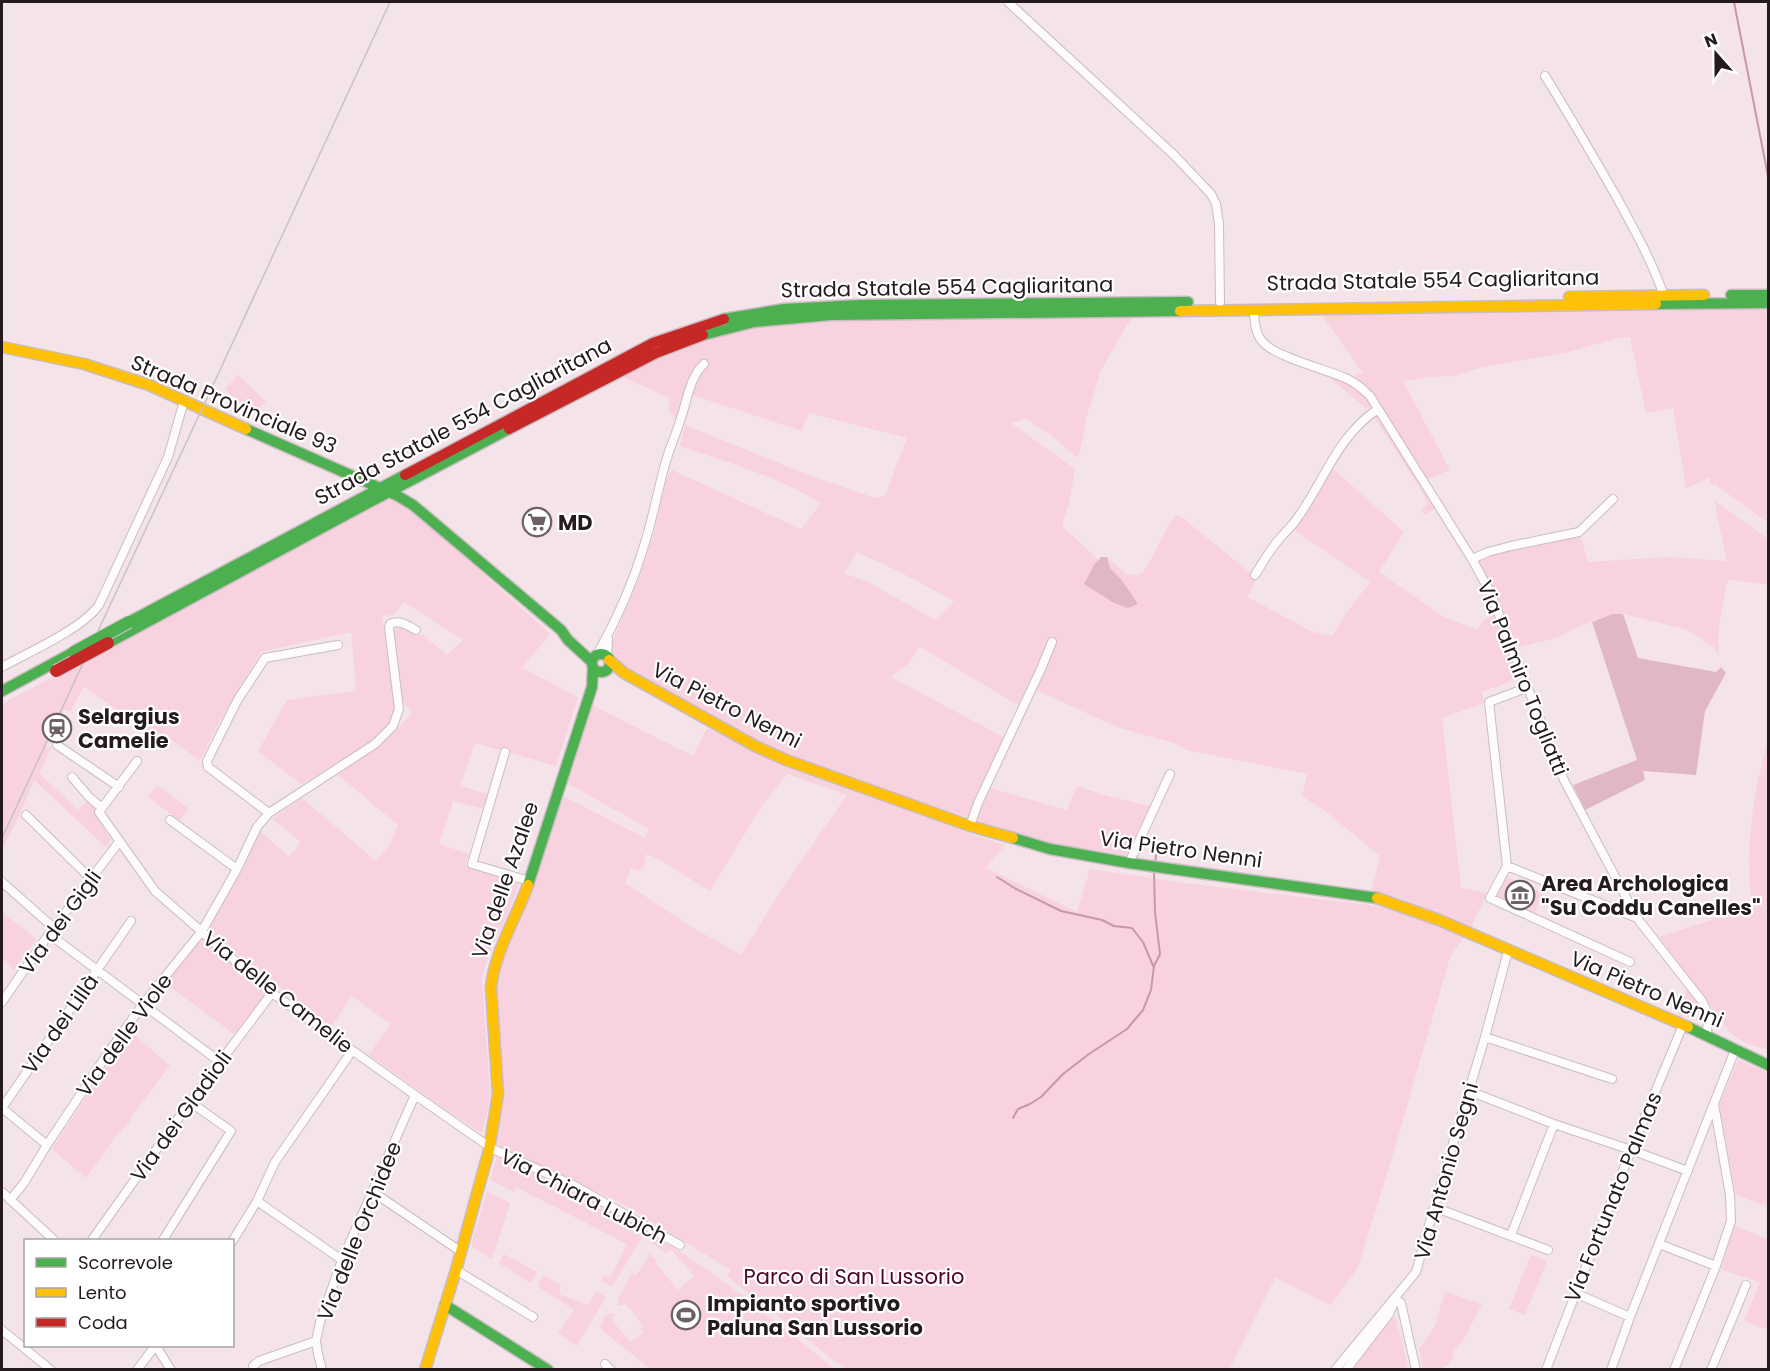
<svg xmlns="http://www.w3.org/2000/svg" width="1770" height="1371" font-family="Poppins,sans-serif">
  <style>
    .green { fill: #f8d2de; fill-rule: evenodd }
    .forest { fill: #e2b7c5 }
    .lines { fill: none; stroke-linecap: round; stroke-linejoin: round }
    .stream { stroke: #c897a8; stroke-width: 2 }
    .street-casing { stroke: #c9bdc1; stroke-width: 10 }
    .fast-casing { stroke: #c9bdc1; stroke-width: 13 }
    .slow-casing { stroke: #c9bdc1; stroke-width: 13 }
    .jam-casing { stroke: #c9bdc1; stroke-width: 13 }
    .street { stroke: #fdfbfc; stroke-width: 8 }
    .fast { stroke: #4caf50; stroke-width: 10 }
    .slow { stroke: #ffc107; stroke-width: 10 }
    .jam { stroke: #c62828; stroke-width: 10 }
    .tram { stroke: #c6c2c4; stroke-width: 1.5 }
    .fast-bridge-casing { stroke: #cbc3c6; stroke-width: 14; stroke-linecap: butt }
    .jam-bridge-casing { stroke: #cbc3c6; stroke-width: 14; stroke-linecap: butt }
    .fast-bridge { stroke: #4caf50; stroke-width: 12 }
    .jam-bridge { stroke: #c62828; stroke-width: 12 }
    .labels { text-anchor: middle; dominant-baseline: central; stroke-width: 4.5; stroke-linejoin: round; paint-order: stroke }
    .street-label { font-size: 21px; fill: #251b1e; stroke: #fff }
    .poi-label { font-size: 21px; font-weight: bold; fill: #251b1e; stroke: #fff; text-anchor: start }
    .park-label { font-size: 21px; fill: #51022a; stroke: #fff }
  </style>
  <rect width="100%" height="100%" fill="#f4e4e9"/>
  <!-- green -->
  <path class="green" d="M1668,308L1669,311L1678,309H1768V523L1716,485L1712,486L1709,478L1686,488L1673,408L1646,413L1630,337L1617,338L1569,352L1482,367L1455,376L1429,377L1403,381L1450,470L1427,479L1371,391L1354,376L1363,373L1321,314Z
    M1130,316L1133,319L1127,325L1100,372L1097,383L1086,419L1084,433L1078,458L1053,437L1026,419L1011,423L1075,469L1070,499L1062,526L1098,559L1084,584L1137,604L1121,579L1110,568L1107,557L1126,574L1137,575L1143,572L1149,563L1171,521L1175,516H1180L1257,578L1247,597L1313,632L1333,636L1344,616L1370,582L1293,529L1331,467L1404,532L1379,572L1444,617L1477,630L1485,619L1497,614L1520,678L1482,692L1484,703L1442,718L1461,888L1487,893L1471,928L1405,900L1372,890L1380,856L1325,811L1302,796L1307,774L1186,750L1177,744L1117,727L1038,691V685L1042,673L1047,669L1054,644L1050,641L1046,647L1018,705L920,647L907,665L891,677L1005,738L969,818L807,764L769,747L626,669L619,664L610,648L639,578L654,533L666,480L672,470L801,529L821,503C780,477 726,462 680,446L685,425L803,473L875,498L885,496L907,438L809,413L802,431L692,395L702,369L707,365L706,358L698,365L676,418L669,412V398L621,376L689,344L733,331L792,321ZM857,552L900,572L954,601L935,620L870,583L844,573Z
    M238,375L266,402L252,415L225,389Z
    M1327,376C1346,379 1366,387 1372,407L1367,409Z
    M1376,416L1380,417L1434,504L1435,508L1426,515L1420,510L1428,504L1420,488L1374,417Z
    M391,498L400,503L443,538L550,634L522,668L578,697L556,766L475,743L460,786L487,794L483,809L453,801L439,844L469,854L465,865L519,884L509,912L489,953L482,977L490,1094L487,1114L482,1131L480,1132L442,1107L369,1055L390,1024L352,996L331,1027L251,966L209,929L260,831L289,857L301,842L272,819L302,798L376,861L390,844L398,825L338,775L393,734L412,713L401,699L394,631L396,627C406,626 412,635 423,635L447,655L463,640L404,602L393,615L382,616L396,699V706L389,725L377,736L332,767L301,784L258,751L287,700L356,691L351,632L261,652L223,715L200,761L164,734L160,740L84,687L70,712L64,710L46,747L49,749L50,746L52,747L39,773L78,810L88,800L96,810V815L111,840L106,847L34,780L19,816L2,850V704L385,499Z
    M1714,500L1768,539V585L1728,579C1723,603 1716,631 1719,655L1714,647L1685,629L1623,614C1598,614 1575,631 1551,639C1540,642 1529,644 1518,647L1514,644L1498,600L1477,562L1479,558L1502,550L1580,534L1588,562L1669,557L1727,561Z
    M590,704L693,756L707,728L791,767L950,824L965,832L1005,845L986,868L1077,912L1090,869L1177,882L1369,905L1395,910L1464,937L1450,957L1397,1141L1358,1267L1331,1305L1275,1278L1229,1370L845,1369L727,1276L731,1270L617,1201L500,1148L495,1135L503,1098L497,976C504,952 516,930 525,906C538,869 549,832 561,795L645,838L649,829L565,782ZM787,774L847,795L784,886L741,955L690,926L625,883L631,868L638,871L644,868L646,854L656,858L710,891L763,804Z
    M1768,740V1049C1753,1046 1742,1043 1730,1032L1659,937L1752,907C1745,848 1752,797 1768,740Z
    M157,785L188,808L180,821L148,797Z
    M1077,786L1104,795L1150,806L1127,855L1056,844L976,821L990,788L1067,810Z
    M1505,876L1543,893L1534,914L1496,897Z
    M2,912L36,939L14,970L2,958Z
    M202,937L267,993L234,1034L165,983Z
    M1687,988L1699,1001L1701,1006L1698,1012L1689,1017L1678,1016Z
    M130,1031L170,1066L130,1118L131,1120L115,1137L86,1178L52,1149Z
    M1738,1060L1766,1072L1768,1085V1206L1736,1195L1719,1106Z
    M497,1156L581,1195L646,1231L612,1287L601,1280L604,1275L610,1278L627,1244L516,1187L514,1192L490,1180Z
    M487,1191L510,1203L492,1259L471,1246L472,1241Z
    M1732,1225L1768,1239V1330L1744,1321L1760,1282L1722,1270Z
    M655,1237C721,1274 777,1323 835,1369H651L605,1333L600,1326L605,1316L612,1313L616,1315L611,1319L630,1342L643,1333L640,1328L643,1326L626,1304L619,1306L617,1300L632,1273L636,1275L649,1256L644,1251L658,1260L655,1262L678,1290L694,1276L671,1249L666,1253L651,1243Z
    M504,1254L537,1272L531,1283L499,1263Z
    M1531,1255L1547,1261L1525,1315L1509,1309Z
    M543,1275L561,1285L559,1294L588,1305L596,1291L606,1297L577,1346L558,1333L574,1310L537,1286Z
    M1445,1292L1482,1304L1463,1341L1452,1353L1454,1358C1444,1371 1439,1370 1423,1369L1419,1349L1434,1328Z
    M1392,1318L1396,1319L1409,1369L1351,1370Z"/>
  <!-- forest -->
  <path class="forest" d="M1101,557H1107L1110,568L1121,579L1138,604L1128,608L1114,603L1084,584L1094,565Z
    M1613,614H1623L1638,658L1716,672L1721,667L1726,673L1705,711L1696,775L1643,771L1645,780L1585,810L1573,785L1637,760L1592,622Z"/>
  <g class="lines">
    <!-- stream -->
    <path class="stream" d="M1734,2L1768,176
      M1155,864L1156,855
      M997,877L1016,889L1061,911L1102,920L1114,926L1132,928L1143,942L1154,968
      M1013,1118L1018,1109L1030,1104L1041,1097L1063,1074L1089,1054L1127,1029L1143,1010L1151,990L1154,966L1160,954L1155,912L1154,870"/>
    <!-- street casing -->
    <g class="street-casing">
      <path id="street" d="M1008,2L1174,155L1211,194L1216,204L1219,224L1220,302
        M1545,76C1570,116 1593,156 1616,196C1634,229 1652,261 1664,296
        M1254,309C1254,319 1255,333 1262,341C1273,356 1324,369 1343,377C1354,381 1362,388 1370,396L1472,559L1490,592L1564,780L1637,918L1702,1001L1708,1014L1707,1035
        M1472,559L1488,552L1511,546L1579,532L1613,499
        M1255,575C1263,562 1271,548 1281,537C1286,531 1292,526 1296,520C1324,482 1337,436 1378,409
        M598,655L599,651C618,617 633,583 644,546C653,518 658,489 666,461C670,447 677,432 681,418C687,401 690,376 704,364
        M607,657L608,639
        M2,667C29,652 82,629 99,605L168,457L184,401
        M1521,690L1489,702L1507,866L1637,918
        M57,745L119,787
        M505,752L472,864L529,881
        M137,761L99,812L155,891L272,993L415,1095L484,1143L495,1150L575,1186L680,1245
        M72,777L89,797L102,808
        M269,813L208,767L207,761L237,701L265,658L338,645
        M26,815L91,879
        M170,820L237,869
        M970,826L978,803L1041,669L1052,642
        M1129,863L1170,774
        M1507,866L1490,898L1630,962
        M2,882L54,928
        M49,934L220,1062
        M2,1002L49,934L119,842
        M1485,1037L1612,1079
        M1469,1091L1554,1124L1631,1150L1688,1171
        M47,1145L2,1108L131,921
        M2,1192L54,1240
        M373,1192L460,1251
        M10,1200L24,1183L47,1145L106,1056L143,1004L202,931L237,869L257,827L269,813L375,744L393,726L399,709L389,628L390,624C400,619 408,626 416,630
        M257,1201L342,1260
        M1434,1207L1548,1250
        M1511,1235L1554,1124
        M92,1240L190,1102L272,993
        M163,1240L231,1131L190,1102
        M232,1242L257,1201L275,1162L352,1051
        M1659,1244L1716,1266
        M456,1270L533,1317
        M1575,1293L1630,1317
        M1396,1299L1401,1303L1416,1370
        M2,1330L51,1370
        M156,1346L171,1370
        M605,1364L611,1370
        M137,1370L155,1346
        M254,1370L253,1366L259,1361L316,1341
        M322,1370L318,1354L316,1341L320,1322L342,1260L415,1095
        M1335,1370L1416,1272L1434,1207L1485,1037L1508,951
        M1346,1370L1389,1314L1394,1303
        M1546,1370L1631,1150L1683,1025
        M1611,1370L1630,1317L1733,1055L1737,1049
        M1674,1370L1716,1266L1731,1221L1730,1195L1714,1104
        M1711,1370L1746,1285"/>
    </g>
    <!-- fast casing -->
    <g class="fast-casing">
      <path id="fast" d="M1731,295H1768
        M1656,304L1768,303
        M724,319L784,309L860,305L1188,302
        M703,335L754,322L831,315L1180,311
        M246,429L398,496L413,505L561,630L568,640L592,662
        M129,622L405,475
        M108,643L366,504L509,429
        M592 663a9 9 0 1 1 18 0a9 9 0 1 1-18 0Z
        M2,691L74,652
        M1013,838L1050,849L1129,863L1377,898
        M528,885L592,687L593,667
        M1688,1027L1768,1065
        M445,1305L548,1370"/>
    </g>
    <!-- slow casing -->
    <g class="slow-casing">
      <path id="slow" d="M1569,297L1704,295
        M1180,311L1656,304
        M2,347L84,364L149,385L246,429
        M609,660L624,673L757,747L786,760L970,826L1013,838
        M1377,898L1439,920L1688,1027
        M425,1370L456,1270L489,1150L498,1094L491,988C494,953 516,918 528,885"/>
    </g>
    <!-- jam casing -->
    <g class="jam-casing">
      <path id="jam" d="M509,429L656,353L703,335
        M405,475L653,343L724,319"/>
    </g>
    <!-- street -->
    <use href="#street" class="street"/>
    <!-- fast -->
    <use href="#fast" class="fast"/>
    <!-- slow -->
    <use href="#slow" class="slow"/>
    <!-- jam -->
    <use href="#jam" class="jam"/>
    <!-- tram -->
    <path class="tram" d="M98,631L202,409L390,2
      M2,838L85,659"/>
    <!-- fast-bridge casing -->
    <g class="fast-bridge-casing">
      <path id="fast-bridge" d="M74,652L129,622"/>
    </g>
    <!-- jam-bridge casing -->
    <g class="jam-bridge-casing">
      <path id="jam-bridge" d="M56,671L108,643"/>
    </g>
    <!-- fast-bridge -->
    <use href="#fast-bridge" class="fast-bridge"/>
    <!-- jam-bridge -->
    <use href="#jam-bridge" class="jam-bridge"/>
  </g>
  <!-- icons -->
  <defs>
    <g id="supermarket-ring" transform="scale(1.5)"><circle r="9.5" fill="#fff" stroke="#6d6165" stroke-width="1.5"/><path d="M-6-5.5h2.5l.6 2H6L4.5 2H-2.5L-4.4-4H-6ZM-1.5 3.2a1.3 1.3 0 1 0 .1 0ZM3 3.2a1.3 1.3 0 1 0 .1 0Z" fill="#6d6165"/></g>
    <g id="station-ring" transform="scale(1.5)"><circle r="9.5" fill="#fff" stroke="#6d6165" stroke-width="1.5"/><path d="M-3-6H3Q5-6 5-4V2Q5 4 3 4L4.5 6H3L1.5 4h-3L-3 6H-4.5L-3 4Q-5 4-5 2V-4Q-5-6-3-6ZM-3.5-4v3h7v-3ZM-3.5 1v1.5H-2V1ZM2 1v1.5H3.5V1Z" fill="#6d6165"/></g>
    <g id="museum-ring" transform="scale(1.5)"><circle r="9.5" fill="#fff" stroke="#6d6165" stroke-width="1.5"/><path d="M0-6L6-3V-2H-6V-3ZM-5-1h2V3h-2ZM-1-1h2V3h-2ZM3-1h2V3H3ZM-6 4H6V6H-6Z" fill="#6d6165"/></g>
    <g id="stadium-ring" transform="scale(1.5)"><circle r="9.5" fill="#fff" stroke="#6d6165" stroke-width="1.5"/><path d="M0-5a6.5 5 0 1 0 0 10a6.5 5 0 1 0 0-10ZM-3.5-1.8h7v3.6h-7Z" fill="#6d6165"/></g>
  </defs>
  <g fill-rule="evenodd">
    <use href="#supermarket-ring" x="537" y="522"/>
    <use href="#station-ring" x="57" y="728"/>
    <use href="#museum-ring" x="1520" y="895"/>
    <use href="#stadium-ring" x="686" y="1315"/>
  </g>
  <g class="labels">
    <!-- street labels -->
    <g class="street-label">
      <text transform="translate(1433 280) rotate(-1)">Strada Statale 554 Cagliaritana</text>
      <text transform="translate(947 287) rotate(-1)">Strada Statale 554 Cagliaritana</text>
      <text transform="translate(234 404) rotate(23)">Strada Provinciale 93</text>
      <text transform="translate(463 421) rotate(-28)">Strada Statale 554 Cagliaritana</text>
      <text transform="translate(1523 678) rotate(68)">Via Palmiro Togliatti</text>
      <text transform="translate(727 705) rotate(27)">Via Pietro Nenni</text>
      <text transform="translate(1181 849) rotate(8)">Via Pietro Nenni</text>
      <text transform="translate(505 880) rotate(-71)">Via delle Azalee</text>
      <text transform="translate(60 922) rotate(-54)">Via dei Gigli</text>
      <text transform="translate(1647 989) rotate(23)">Via Pietro Nenni</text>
      <text transform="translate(278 992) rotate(38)">Via delle Camelie</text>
      <text transform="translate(60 1024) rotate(-55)">Via dei Lillà</text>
      <text transform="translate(124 1035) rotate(-54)">Via delle Viole</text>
      <text transform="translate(181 1116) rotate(-54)">Via dei Gladioli</text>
      <text transform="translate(1446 1171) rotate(-74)">Via Antonio Segni</text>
      <text transform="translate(584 1196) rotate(27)">Via Chiara Lubich</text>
      <text transform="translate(1613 1197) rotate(-68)">Via Fortunato Palmas</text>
      <text transform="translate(359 1231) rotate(-68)">Via delle Orchidee</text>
    </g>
    <!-- poi labels -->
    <g class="poi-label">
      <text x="558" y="522">MD</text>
      <text x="78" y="716">Selargius<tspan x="78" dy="24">Camelie</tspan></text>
      <text x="1541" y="883">Area Archologica<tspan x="1541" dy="24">"Su Coddu Canelles"</tspan></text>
      <text x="707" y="1303">Impianto sportivo<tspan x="707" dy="24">Paluna San Lussorio</tspan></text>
    </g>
    <!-- park labels -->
    <g class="park-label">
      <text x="854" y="1276">Parco di San Lussorio</text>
    </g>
  </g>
  <!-- border -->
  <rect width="1770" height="1371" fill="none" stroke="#251b1e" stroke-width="6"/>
  <!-- legend -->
  <rect x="24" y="1239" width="210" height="108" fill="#ffffff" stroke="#a8a4a5" stroke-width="1.5"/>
  <rect x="36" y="1258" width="30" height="9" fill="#4caf50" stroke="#a8a4a5" stroke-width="1.5"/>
  <text x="78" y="1269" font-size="18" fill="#251b1e">Scorrevole</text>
  <rect x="36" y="1288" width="30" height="9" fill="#ffc107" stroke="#a8a4a5" stroke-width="1.5"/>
  <text x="78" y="1299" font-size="18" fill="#251b1e">Lento</text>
  <rect x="36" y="1318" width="30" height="9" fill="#c62828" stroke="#a8a4a5" stroke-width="1.5"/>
  <text x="78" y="1329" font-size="18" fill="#251b1e">Coda</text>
  <!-- north arrow -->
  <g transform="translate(1716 54) rotate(339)" stroke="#ffffff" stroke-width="4.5" paint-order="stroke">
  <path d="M0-4.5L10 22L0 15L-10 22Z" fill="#251b1e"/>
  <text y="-9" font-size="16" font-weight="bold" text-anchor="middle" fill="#251b1e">N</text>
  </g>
</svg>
